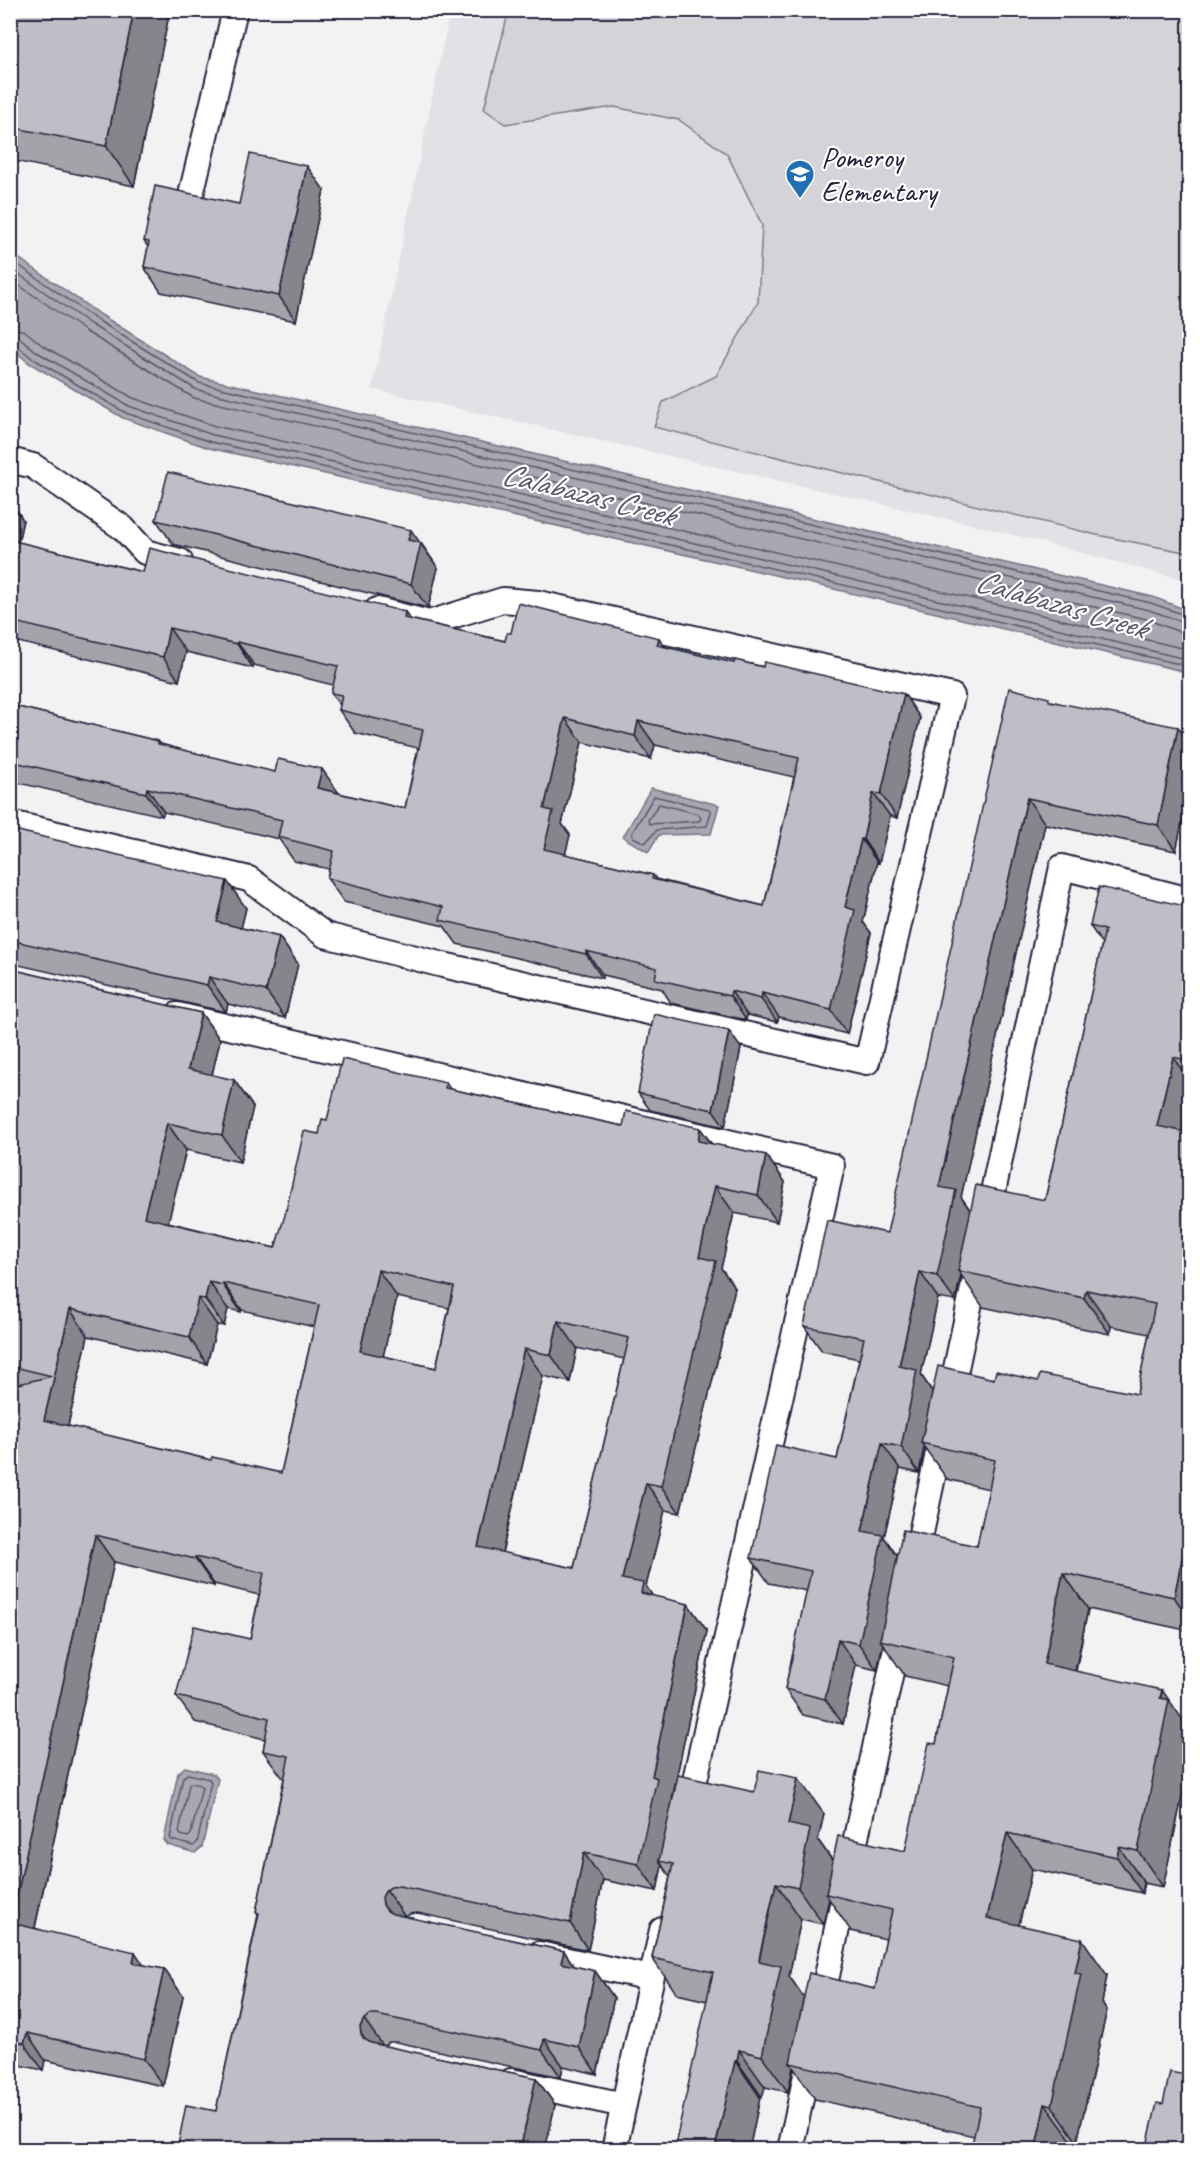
<svg xmlns="http://www.w3.org/2000/svg" width="1200" height="2160" font-family="Caveat,sans-serif">
  <style>
    .built { fill: #e2e2e6 }
    .green { fill: #d3d3d8; stroke: #7a7a8a; stroke-width: 1.5 }
    .water { fill: #a8a8b2; stroke: #727282; stroke-width: 1.5 }
    .lines { fill: none; stroke-linecap: round; stroke-linejoin: round }
    .shore { stroke: #58586b; stroke-width: 1.5 }
    .service-casing { stroke: #22223b; stroke-width: 28 }
    .service { stroke: #fff; stroke-width: 24 }
    .wall { fill: #a3a3aa; stroke: #22223b; stroke-width: 1.5; fill-rule: evenodd }
    .shaded-wall { fill: #85858b; stroke: #22223b; stroke-width: 1.5 }
    .building { fill: #bebec6; stroke: #22223b; stroke-width: 1.5; fill-rule: evenodd }
    .labels { text-anchor: middle; dominant-baseline: central; stroke-width: 4.5; stroke-linejoin: round; paint-order: stroke }
    .poi-label { font-size: 30px; fill: #22223b; stroke: #fff; text-anchor: start }
    .water-label { font-size: 32px; font-style: italic; fill: #58586b; stroke: #fff }
  </style>
  <rect width="100%" height="100%" fill="#f2f2f3"/>
  <filter id="ink" filterUnits="userSpaceOnUse"><feTurbulence type="fractalNoise" baseFrequency=".0167" numOctaves="2"/><feDisplacementMap in="SourceGraphic" scale="12" xChannelSelector="R" yChannelSelector="G"/><feConvolveMatrix kernelMatrix="1 2 1 2 8 2 1 2 1" color-interpolation-filters="sRGB"/></filter>
  <g filter="url(#ink)">
    <!-- built -->
    <path class="built" d="M450,11H1189V581L979,526L372,389Z"/>
    <!-- green -->
    <path class="green" d="M509,10L1189,11V553L1097,535L654,427L663,402L716,376L758,302L762,225L727,154L679,120L614,107L505,124L484,109Z"/>
    <!-- water -->
    <path class="water" d="M10,252L98,313L200,377L1153,597L1189,611V675L1178,670L736,566L209,448L123,418L29,363L11,348Z
      M651,788L719,805L711,834L659,835L648,852L623,837Z
      M185,1767L214,1774L218,1779L202,1847L195,1853L168,1845L164,1840L178,1773Z"/>
    <g class="lines">
      <!-- shore -->
      <path class="shore" d="M10,259L94,318L199,383L1151,603L1190,617
        M10,268L90,324L197,390L1149,610L1190,624
        M10,279L85,331L194,398L1146,619L1180,632L1190,633
        M10,327L25,331L42,345L133,398L215,426L741,544L1190,650
        M10,336L20,338L37,352L129,406L213,435L739,553L1190,660
        M10,344L16,345L32,358L126,413L211,442L737,560L1179,664L1190,668
        M654,796L709,809L711,812L707,826L657,830L645,843L633,837L632,833Z
        M659,804L699,814L701,819L699,821L650,824L648,820Z
        M188,1774L209,1779L211,1782L197,1843L193,1846L172,1840L170,1838L183,1777Z
        M192,1783L200,1785L202,1787L191,1834L188,1837L181,1835L179,1832L189,1785Z"/>
      <!-- service casing -->
      <g class="service-casing">
        <path id="service" d="M191,195L235,10
          M10,460L33,466L123,528L145,552L180,561
          M10,823L249,879L325,935L443,965L867,1062L952,696L538,603L503,600L429,623L377,610
          M177,1015L832,1166L688,1811
          M987,1220L1062,867L1190,900
          M914,1566L979,1260
          M539,1954L651,1978
          M820,2009L900,1629
          M511,2081L624,2105
          M614,2150L662,1930
          M790,2150L811,2052"/>
      </g>
      <!-- service -->
      <use href="#service" class="service"/>
    </g>
    <!-- wall -->
    <path class="wall" d="M10,10H170L134,186L10,160Z
      M324,190L296,321L161,292L144,267L148,247L144,241L239,204Z
      M10,494L15,500L14,506L23,520L18,542L143,572L405,612L410,619L505,641L511,633L659,638L665,647L734,663L763,667L904,694L920,718L897,818L890,816L879,863L877,862L863,922L871,933L847,1034L779,1017L777,1022L747,1015L746,1020L671,1003L662,989L603,975L602,978L457,944L444,926L344,902L327,878L329,869L294,861L279,839L164,812L162,816L10,781V705L158,741L161,744L339,793L400,808H405L418,748L355,733L339,710L340,705L331,693L333,685L254,665L253,668L186,652L179,681L10,640ZM582,742L651,759L655,745L794,777L764,906L656,879L653,875L565,854L570,835L562,824Z
      M156,520L421,543L438,568L428,608L173,544Z
      M1052,701L1190,743V784L1176,851L1045,824L961,1197L971,1211L1045,1200L1102,944L1090,926L1190,907V1631L1088,1609L1076,1671L1188,1726L1190,1730V1759L1163,1887L1144,1883L1142,1893L1032,1869L1019,1925L1107,1975L1102,2003L1107,2010L1077,2142L1071,2140L1069,2150H971L974,2136L815,2099L793,2067L788,2092L765,2087L762,2097H760L749,2150L707,2001L677,1994L652,1958L670,1877L662,1865L657,1891L603,1880L588,1950L418,1913L410,1914L405,1917L564,1951L574,1966L595,1971L614,1998L597,2074L563,2066L561,2077L396,2042H389L384,2046L536,2078L555,2105L545,2150H177L216,2111L258,1915L256,1912L284,1778L282,1777L263,1751L265,1739L195,1722L176,1696L250,1639L259,1595L214,1584V1586L114,1562L35,1928L144,1965L164,1969L183,1996L163,2086L45,2060L43,2070L10,2063V969L201,1013L220,1040L212,1075L234,1080L253,1107L240,1162L186,1150L168,1222L275,1248L319,1134L327,1120L446,1083L450,1089L623,1126L700,1128L712,1144L766,1155L785,1182L777,1222L734,1213L721,1268L735,1288L680,1513L665,1510L646,1586L652,1596L688,1604L707,1631L672,1799L673,1800L824,1814L818,1840L833,1861L905,1851L936,1744L948,1686L905,1676L883,1644L877,1670L856,1665L843,1724L803,1715L785,1689L807,1591L769,1583L751,1558L837,1459L859,1359L822,1351L804,1326L887,1233ZM961,1275L983,1307L1110,1334L1111,1326L1149,1334L1137,1394L1038,1381L994,1379L932,1391L921,1375L938,1298L955,1301ZM397,1297L449,1308L436,1368L383,1356ZM228,1309L241,1312L242,1310L314,1327L281,1473L211,1460L68,1426L88,1336L207,1364L217,1325L224,1326ZM577,1348L624,1359L574,1568L502,1553L543,1376L570,1382ZM924,1447L947,1479L989,1489L977,1546L897,1556L884,1537L900,1469L919,1473ZM829,1899L851,1931L886,1939L875,1989L804,1998L789,1976L801,1919L823,1924Z
      M10,829L246,908L241,928L279,937L298,964L285,1018L228,1004L226,1012L10,963Z
      M741,1048L725,1127L650,1110L638,1093Z"/>
    <!-- shaded-wall -->
    <path class="shaded-wall" d="M134,10H170L134,186L106,146Z
      M307,166L324,190L296,321L279,296Z
      M10,494L15,500L14,506L23,520L14,561L10,556Z
      M411,530L438,568L428,608L411,584L408,540Z
      M405,612L422,636L404,618Z
      M169,628L186,652L179,681L163,657Z
      M659,638L675,662L657,645Z
      M237,642L254,665L253,668L237,644Z
      M904,694L920,718L897,818L881,794Z
      M565,718L582,742L562,824L570,835L561,872L544,849V809Z
      M638,721L655,745L651,759L635,736Z
      M1178,727L1190,743V784L1176,851L1158,825Z
      M322,769L339,793L317,788Z
      M147,788L164,812L162,816L146,793Z
      M873,793L890,816L879,863L863,839Z
      M1027,798L1045,824L961,1197L974,1216L958,1271L961,1275L955,1301L937,1276L939,1187Z
      M861,839L877,862L863,922L871,933L847,1034L831,1010L845,907Z
      M227,881L246,908L236,949L217,922Z
      M279,937L298,964L285,1018L266,991Z
      M586,951L603,975L602,978L586,954Z
      M209,977L228,1004L226,1012L207,985Z
      M731,991L747,1015L746,1020L730,996Z
      M762,993L779,1017L777,1022L761,999Z
      M201,1013L220,1040L207,1096L188,1069Z
      M729,1031L741,1048L725,1127L713,1110Z
      M1173,1057L1190,1082V1132L1183,1162L1157,1126Z
      M234,1080L253,1107L240,1162L222,1135Z
      M167,1123L186,1150L163,1243L144,1217Z
      M700,1128L719,1155L698,1141Z
      M766,1155L785,1182L777,1222L758,1195Z
      M715,1186L734,1213L721,1268L735,1288L680,1513L661,1486L699,1257Z
      M378,1270L397,1297L378,1378L360,1351Z
      M920,1272L938,1298L921,1375L935,1396L921,1443L924,1447L919,1473L901,1447L899,1366Z
      M209,1282L228,1309L224,1326L205,1299Z
      M223,1283L242,1310L241,1312L223,1285Z
      M1086,1290L1111,1326L1110,1334L1084,1298Z
      M198,1298L217,1325L207,1364L189,1337Z
      M70,1309L88,1336L63,1447L44,1420Z
      M558,1321L577,1348L570,1382L551,1355Z
      M524,1349L543,1376L497,1574L478,1547Z
      M882,1443L900,1469L884,1537L900,1560L880,1640L883,1644L877,1670L859,1644L862,1531Z
      M646,1483L665,1510L646,1586L662,1610L622,1579Z
      M1190,1520V1620L1174,1597Z
      M95,1535L114,1562L30,1950L11,1923Z
      M195,1557L214,1584V1586L195,1559Z
      M1063,1573L1088,1609L1069,1700L1044,1664Z
      M688,1604L707,1631L672,1799L676,1804L659,1861L662,1865L657,1891L638,1864L652,1776Z
      M838,1639L856,1665L843,1724L825,1699Z
      M1162,1690L1190,1730V1759L1163,1887L1138,1851Z
      M798,1778L824,1814L818,1840L836,1866L826,1894L829,1899L823,1924L798,1888L788,1824Z
      M1007,1833L1032,1869L1012,1954L987,1918Z
      M1119,1847L1144,1883L1142,1893L1117,1857Z
      M584,1853L603,1880L588,1950L570,1923Z
      M776,1883L801,1919L789,1976L807,2002L790,2063L793,2067L788,2092L762,2056L759,1961Z
      M386,1890L405,1917L402,1932L383,1905L382,1897Z
      M1082,1939L1107,1975L1102,2003L1107,2010L1077,2142L1052,2106L1075,1973Z
      M564,1951L582,1978L561,1963Z
      M135,1952L153,1979L133,1963Z
      M164,1969L183,1996L163,2086L144,2059Z
      M595,1971L614,1998L597,2074L579,2047Z
      M364,2019L383,2046L380,2061L361,2034L360,2027Z
      M27,2033L45,2060L43,2070L24,2043Z
      M544,2039L563,2066L561,2077L542,2050Z
      M739,2050L765,2087L762,2097L737,2061Z
      M735,2061L760,2097L749,2150H716L715,2148Z
      M536,2078L555,2105L545,2150H520Z
      M1045,2104L1071,2140L1069,2150H1035Z"/>
    <!-- building -->
    <path class="building" d="M10,10H134L106,146L10,127Z
      M250,154L307,166L279,296L144,267L149,242L144,241L155,186L239,204Z
      M168,472L411,530L408,540L421,543L411,584L156,520Z
      M10,540L143,572L149,548L405,612L404,618L505,641L507,633H511L518,603L659,638L657,645L734,663L735,660L763,667L764,662L904,694L881,794L873,793L863,839H861L845,907L855,910L831,1010L762,993L761,999L731,991L730,996L655,979L657,968L586,951V954L440,920L443,907L327,878L334,851L278,837L282,820L147,788L146,793L10,761V705L158,741V744L275,772L278,759L322,769L317,788L400,808H405L423,730L339,710L342,695L331,693L338,666L237,642V644L169,628L163,657L10,621ZM565,718L635,736L638,721L799,758L764,906L652,879L653,875L544,849L553,811L544,809Z
      M1009,688L1049,698V701L1178,727L1158,825L1027,798L939,1187L956,1190L937,1276L920,1272L899,1366L917,1370L901,1447L882,1443L862,1531L883,1535L859,1644L838,1639L825,1699L785,1689L811,1571L751,1558L776,1445L837,1459L864,1338L804,1326L827,1220L887,1233Z
      M10,829L227,881L217,922L279,937L266,991L209,977L207,985L10,940Z
      M1099,887L1190,907V1061L1173,1057L1157,1126L1190,1133V1520L1174,1597L1063,1573L1044,1664L1162,1690L1160,1698L1169,1700L1138,1851L1119,1847L1117,1857L1007,1833L987,1918L1082,1939L1075,1973L1081,1974L1052,2106L1045,2104L1035,2150H971L980,2107L790,2063L809,1973L875,1989L892,1910L826,1894L838,1836L905,1851L929,1743L936,1744L954,1657L880,1640L903,1530L977,1546L995,1460L921,1443L938,1366L994,1379L996,1371L1038,1381L1040,1374L1137,1394L1155,1304L1086,1290L1084,1298L958,1271L976,1185L1045,1200L1105,930L1090,926Z
      M10,969L201,1013L188,1069L234,1080L222,1135L167,1123L144,1217L275,1248L285,1215L304,1131L319,1134L322,1119L327,1120L342,1059L446,1083L445,1088L623,1126L626,1111L700,1128L698,1141L766,1155L758,1195L715,1186L699,1257L716,1261L661,1486L646,1483L622,1579L643,1583L641,1593L688,1604L652,1776L657,1778L638,1864L584,1853L570,1923L399,1886L391,1887L386,1890L382,1897L383,1905L387,1911L393,1914L564,1951L561,1963L595,1971L579,2047L544,2039L542,2050L377,2015H370L364,2019L360,2027L361,2034L364,2039L371,2043L536,2078L520,2150H177L186,2105L216,2111L259,1913L256,1912L289,1756L263,1751L269,1718L176,1696L194,1626L250,1639L264,1573L195,1557V1559L95,1535L11,1923L135,1952L133,1963L164,1969L144,2059L27,2033L24,2043L10,2040V1386L52,1376L10,1366ZM378,1270L454,1287L436,1368L360,1351ZM209,1282L223,1285V1283L319,1305L281,1473L212,1457L211,1460L44,1420L70,1309L189,1337L198,1298L205,1299ZM558,1321L629,1338L574,1568L478,1547L524,1349L551,1355Z
      M654,1014L729,1031L713,1110L638,1093Z
      M759,1770L798,1778L788,1824L810,1829L798,1888L776,1883L760,1954L759,1961L781,1966L762,2056L739,2050L737,2061H735L715,2148L722,2150H674L713,1972L652,1958L673,1864L659,1861L678,1775L754,1792Z
      M1170,2072L1190,2076V2150H1146L1157,2103L1163,2104Z
      M38,2142L72,2150H14L15,2143L36,2148Z"/>
  </g>
  <!-- icons -->
  <defs>
    <g id="school-pin" transform="scale(1.5)"><path d="M0 17L-7.5 6A9.5 9.5 0 1 1 7.5 6Z" fill="#1f6fb2" stroke="#fff"/><path d="M0-5L7-2L0 1L-7-2ZM-4 1L0 2.5L4 1V4Q0 6-4 4Z" fill="#fff"/></g>
  </defs>
  <g fill-rule="evenodd">
    <use href="#school-pin" x="800" y="174"/>
  </g>
  <g class="labels">
    <!-- poi labels -->
    <g class="poi-label">
      <text x="821" y="157">Pomeroy<tspan x="821" dy="34">Elementary</tspan></text>
    </g>
    <!-- water labels -->
    <g class="water-label">
      <text transform="translate(588 494) rotate(14)">Calabazas Creek</text>
      <text transform="translate(1061 604) rotate(16)">Calabazas Creek</text>
    </g>
  </g>
  <!-- margin -->
  <rect width="1200" height="2160" fill="none" stroke="#fff" stroke-width="36"/>
  <rect x="18" y="18" width="1164" height="2124" fill="none" stroke="#22223b" stroke-width="2" filter="url(#ink)"/>
</svg>
